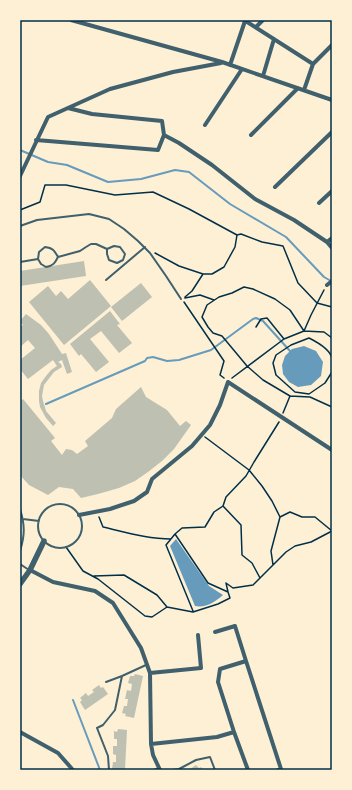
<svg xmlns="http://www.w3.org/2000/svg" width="352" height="790" font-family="Jost,sans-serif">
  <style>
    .water { fill: #669bbc }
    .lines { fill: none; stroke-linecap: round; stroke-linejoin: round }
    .stream { stroke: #669bbc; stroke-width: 2 }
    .building { fill: #bec0b2 }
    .path { stroke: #003049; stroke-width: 1.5 }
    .service { stroke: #3f606c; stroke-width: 2 }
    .minor { stroke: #3f606c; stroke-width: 4 }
    .tertiary { stroke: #3f606c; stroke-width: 5.5 }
    .neatline { fill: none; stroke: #003049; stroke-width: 1.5 }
  </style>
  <rect width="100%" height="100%" fill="#fdf0d5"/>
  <!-- water -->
  <path class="water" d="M304,346L316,351L323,362L321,376L311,385L298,387L289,382L283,374L282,365L285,356L292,349Z
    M176,539L209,586L223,595C215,602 206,608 195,606L170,546Z"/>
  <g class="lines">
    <!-- stream -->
    <path class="stream" d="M20,150L48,162L67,165L108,182L141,179L175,170L189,172L230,204L286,237L324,277L331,281
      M46,404L145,361L147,358L153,357L167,361L179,360L211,350L253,319L256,318L263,321L290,351
      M73,700L100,770"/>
  </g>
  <!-- building -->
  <path class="building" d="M84,261L86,276L20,286V271Z
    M90,280L111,306L64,345L29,302L48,286L56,296L61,291L68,299Z
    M141,283L152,297L122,321L111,307Z
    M110,311L120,324L117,325L132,343L119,353L101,331L90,339L109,362L96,372L81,354L79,356L70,344Z
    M26,314L41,325L49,334L62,354L66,353L72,372L67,374L62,360L58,362L61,364L62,367L54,372L44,385L42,396L43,401L46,411L56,423L53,426L46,418L40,407L39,401V391L41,383L46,376L51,370L57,366L53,360L28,379L20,369V360L35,348L28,340L20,347V327L23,325L20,321Z
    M141,387L146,397L167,410L180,426L186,421L191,425L174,449L162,461L148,472L135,481L119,488L98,494L81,498L73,489L59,487L48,495L29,485L20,475V402L23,399L55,438L51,441L62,455L66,449L72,450L77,454L88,446L85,441L112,418L116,409Z
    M135,674L143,676L134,718L125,716L126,714L122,713L124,706H127L128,699H125L127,690L131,691L132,684L128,683L130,676H134Z
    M99,685L101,688L103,687L108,694L85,710L80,702L82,700L80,698L86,693L88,696L94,692L92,690Z
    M118,729L127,730L125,770L112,769L113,762H116V755L113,754V746H117V739H114V731L117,732Z
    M196,765L199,768L201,767L203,770H191L190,769Z"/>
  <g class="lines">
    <!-- path -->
    <path class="path" d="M20,210L40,202L45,185H66L115,195L153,192L189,209L237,235
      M155,253L179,266L203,274
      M185,297L192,291L203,274H212L224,267L235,247L237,235L241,234L262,242L283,246L298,283L317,303L332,307
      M185,298L200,295L214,300
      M184,302L224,361L220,375L224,378
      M256,327L261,319L267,318L284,339
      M332,359C331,350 317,342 309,338L291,345L276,355L273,363L276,375L295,392L309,394L325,383L332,372
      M232,378L284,339L304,331L311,315L324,290
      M290,396L263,380L247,366L222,336L213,333L208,327L202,317L207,305L219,297L232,293L244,287L253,289L275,299L290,310L304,331L324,332L332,338
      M283,413L290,396L310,397L332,407
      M205,437L249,470L262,486L272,501L280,517L271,551L273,565L260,578L252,563L242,555L241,525L223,506L226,497L246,476L254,462L279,422
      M99,517L103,527C125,532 148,539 171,539
      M280,517L290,512L302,517H315L332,531
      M175,534L166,545L193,611
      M66,547L83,571L98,579L145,616L152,617L167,607L193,612L218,604L230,598L228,592L208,583L175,534L182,528L205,527L214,512L223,506
      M273,565L286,552L295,546L311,542L332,531
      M94,576L124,575L157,595L167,607
      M228,592L226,583L233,588L253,585L260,578"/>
    <!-- service -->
    <path class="service" d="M20,226L37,220L89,214L109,219L124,229L138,241L150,253L166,276L181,299
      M114,246L120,247L125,254L123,260L117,263L109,260L107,254V249Z
      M38,259L39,252L45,247C53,248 54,250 58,257
      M20,262L38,259L41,264L46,267C53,266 55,263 58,257L80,251L86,247L91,244H96L107,249
      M106,280L145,247
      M38 526a22 22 0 1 1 44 0a22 22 0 1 1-44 0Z
      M20,509C25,525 25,535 20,551
      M23,519L39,521
      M20,564L29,570
      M106,682L122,676
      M109,770L108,756L97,728L103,725L115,710L122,676L146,665
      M154,770L159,768
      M173,770L179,769L196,760L210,757L215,770"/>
    <!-- minor -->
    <path class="minor" d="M71,20L222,62L332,100
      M244,20L313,64
      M256,27L263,20
      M230,65L245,21
      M263,76L274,39
      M304,90L313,64L332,45
      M205,125L242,69
      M164,135L179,143L212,165L255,199L294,220L327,242L332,248
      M251,135L298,88
      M36,140L158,150L164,135L162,121L92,114L68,108
      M20,176L48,117L110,89L173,72L221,63
      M275,187L332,132
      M319,203L332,191
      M327,242L332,238
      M327,285L332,281
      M79,515L110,509L134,501L147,492L152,479L192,446L210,425L220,405L228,382L332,450
      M30,570L53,582L95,591L113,603L141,648L150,673L151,744L153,755L160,770
      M246,661L281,769L278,770
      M150,673L201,668L198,635
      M20,732L58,753L73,770
      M234,732L248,770
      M151,744L217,737L234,732L218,682L220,669L246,661L235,626L215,632"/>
    <!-- tertiary -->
    <path class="tertiary" d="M20,584L30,570L44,541"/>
  </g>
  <!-- border -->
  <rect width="352" height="790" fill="none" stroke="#fdf0d5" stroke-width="42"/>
  <rect x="21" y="21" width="310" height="748" class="neatline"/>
</svg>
